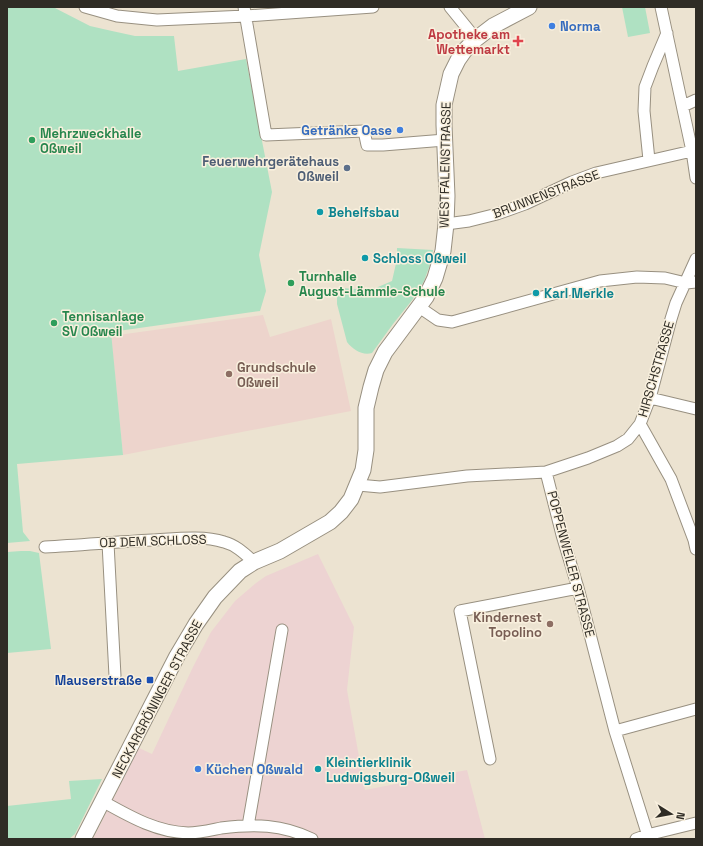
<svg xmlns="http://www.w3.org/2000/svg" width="703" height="846" font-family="'Space Grotesk',sans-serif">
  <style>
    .industrial { fill: #edd3d2 }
    .education { fill: #edd4cc }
    .green { fill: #afe1c2 }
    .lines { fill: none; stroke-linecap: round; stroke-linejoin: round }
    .minor-casing { stroke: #989080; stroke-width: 13 }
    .secondary-casing { stroke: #989080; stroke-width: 17 }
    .minor { stroke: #fff; stroke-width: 11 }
    .secondary { stroke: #fff; stroke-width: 15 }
    .shop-dot { fill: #3f7fe0; stroke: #f9f0de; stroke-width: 1.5 }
    .health-dot { fill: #e0444e; stroke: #f9f0de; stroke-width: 1.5 }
    .leisure-dot { fill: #2e9e5b; stroke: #f9f0de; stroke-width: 1.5 }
    .service-dot { fill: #5c6f8a; stroke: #f9f0de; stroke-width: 1.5 }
    .culture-dot { fill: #0f9aa8; stroke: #f9f0de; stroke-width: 1.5 }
    .education-dot { fill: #8d6e63; stroke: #f9f0de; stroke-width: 1.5 }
    .transit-dot { fill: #1a4fb4; stroke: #f9f0de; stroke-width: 1.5 }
    .labels { text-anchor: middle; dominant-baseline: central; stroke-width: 3; stroke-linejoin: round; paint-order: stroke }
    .shop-label { font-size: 13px; font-weight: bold; fill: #366cbe; stroke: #f9f0de; text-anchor: start }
    .health-label { font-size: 13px; font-weight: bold; fill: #be3a42; stroke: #f9f0de; text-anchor: end }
    .leisure-label { font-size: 13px; font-weight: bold; fill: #27864d; stroke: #f9f0de; text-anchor: start }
    .service-label { font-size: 13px; font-weight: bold; fill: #4e5e75; stroke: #f9f0de; text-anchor: end }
    .street-label { font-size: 13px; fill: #2f2c25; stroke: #f9f0de }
    .culture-label { font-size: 13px; font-weight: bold; fill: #0d838f; stroke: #f9f0de; text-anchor: start }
    .education-label { font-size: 13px; font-weight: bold; fill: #785e54; stroke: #f9f0de; text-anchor: start }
    .transit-label { font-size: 13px; font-weight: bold; fill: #164399; stroke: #f9f0de; text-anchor: end }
  </style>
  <rect width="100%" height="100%" fill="#ece3d1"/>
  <!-- industrial -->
  <path class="industrial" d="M318,554L354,627L347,690L365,790L467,770L485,839H93L139,748L152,754L193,667L211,632L235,601L256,583L266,576Z"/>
  <!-- education -->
  <path class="education" d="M263,315L270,337L331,319L351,411L123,455L111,336Z"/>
  <!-- green -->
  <path class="green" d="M7,7H53L90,26L112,31L135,36H174L178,71L246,59L272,192L259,255L266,291L260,311L111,332L123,455L17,464L23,532L30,541L7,543Z
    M622,7H645L650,33L628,37Z
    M397,248L433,250L431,262L424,281L417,294L393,324L372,353C363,356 353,350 347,342L337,304V294L342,288L371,290L392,281L397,259Z
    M21,551H30L39,553L51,649L7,653V552Z
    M102,779L75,834L69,839H7V806L71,799L69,781Z"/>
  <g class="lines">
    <!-- minor casing -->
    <g class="minor-casing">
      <path id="minor" d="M85,7L117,16L157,20L246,16L373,7
        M244,7L266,135L364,131L367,145H383L445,140
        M450,7L476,39
        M661,7L692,151L696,178
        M683,106L696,100
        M649,160L644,111L645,87L653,66L667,33
        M446,224L469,221L497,214L525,204L572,182L596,173L692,151
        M419,307L438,320L452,322L600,281L637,277L665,278L686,283L696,282
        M650,398L696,409
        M640,424L671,479L694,540L696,549
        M546,472L562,535L578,588L615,731L649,839
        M358,485L380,487L467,476L546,472L588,458L617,446L628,439L640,424L650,398L671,319L676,303L696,259
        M108,543L115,676
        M45,547C81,545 116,542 152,540C173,539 203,535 224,542C236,545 245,554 254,562
        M615,731L696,709
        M490,759L460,611L578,588
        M102,801C129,816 156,832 188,833C199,833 211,830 221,828C254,824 282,824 312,839
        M248,826L282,630
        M636,839L647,835L696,823"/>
    </g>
    <!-- secondary casing -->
    <g class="secondary-casing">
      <path id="secondary" d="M83,839L177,656L196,624L215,597L240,571L254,562L280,551L330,522L341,512L351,499L363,470L366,450V408L371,387L376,370L385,352L426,297L435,278L443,251L446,224L447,196L444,125V105L451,74L458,60L465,50L476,39L493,26L529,7"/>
    </g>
    <!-- minor -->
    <use href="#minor" class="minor"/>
    <!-- secondary -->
    <use href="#secondary" class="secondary"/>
  </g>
  <!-- markers -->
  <g class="shop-dot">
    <circle cx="552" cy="26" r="4"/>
    <circle cx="400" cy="130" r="4"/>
    <circle cx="198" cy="769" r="4"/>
  </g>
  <path class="health-dot" d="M516 35h4v4h4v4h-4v4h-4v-4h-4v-4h4z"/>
  <g class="leisure-dot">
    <circle cx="32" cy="140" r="4"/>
    <circle cx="291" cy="283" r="4"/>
    <circle cx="54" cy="323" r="4"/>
  </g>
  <circle class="service-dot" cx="347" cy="168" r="4"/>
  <g class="culture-dot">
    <circle cx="320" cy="212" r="4"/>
    <circle cx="365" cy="258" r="4"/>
    <circle cx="536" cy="293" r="4"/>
    <circle cx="318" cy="769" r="4"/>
  </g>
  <g class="education-dot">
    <circle cx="229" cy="374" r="4"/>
    <circle cx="550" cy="624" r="4"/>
  </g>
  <rect class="transit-dot" x="146" y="676" width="8" height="8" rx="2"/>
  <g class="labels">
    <!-- shop labels -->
    <g class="shop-label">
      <text x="560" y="26">Norma</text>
      <text x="392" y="130" text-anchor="end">Getränke Oase</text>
      <text x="206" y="769">Küchen Oßwald</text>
    </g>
    <!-- health labels -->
    <g class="health-label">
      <text x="510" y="34">Apotheke am<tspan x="510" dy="15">Wettemarkt</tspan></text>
    </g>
    <!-- leisure labels -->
    <g class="leisure-label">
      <text x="40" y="133">Mehrzweckhalle<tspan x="40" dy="15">Oßweil</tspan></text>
      <text x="299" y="276">Turnhalle<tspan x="299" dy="15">August-Lämmle-Schule</tspan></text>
      <text x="62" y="316">Tennisanlage<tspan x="62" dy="15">SV Oßweil</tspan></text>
    </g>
    <!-- service labels -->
    <g class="service-label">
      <text x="339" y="161">Feuerwehrgerätehaus<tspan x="339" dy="15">Oßweil</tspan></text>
    </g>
    <!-- street labels -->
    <g class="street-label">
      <text transform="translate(445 165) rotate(-89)">WESTFALENSTRASSE</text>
      <text transform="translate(546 194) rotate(-21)">BRUNNENSTRASSE</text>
      <text transform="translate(656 369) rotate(-74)">HIRSCHSTRASSE</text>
      <text transform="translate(153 541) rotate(-2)">OB DEM SCHLOSS</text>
      <text transform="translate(571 564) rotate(75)">POPPENWEILER STRASSE</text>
      <text transform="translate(157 699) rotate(-62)">NECKARGRÖNINGER STRASSE</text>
    </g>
    <!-- culture labels -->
    <g class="culture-label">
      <text x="328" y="212">Behelfsbau</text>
      <text x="373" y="258">Schloss Oßweil</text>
      <text x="544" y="293">Karl Merkle</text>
      <text x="326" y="762">Kleintierklinik<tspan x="326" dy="15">Ludwigsburg-Oßweil</tspan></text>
    </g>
    <!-- education labels -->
    <g class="education-label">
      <text x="237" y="367">Grundschule<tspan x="237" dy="15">Oßweil</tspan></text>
      <text x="542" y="617" text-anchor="end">Kindernest<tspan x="542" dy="15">Topolino</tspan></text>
    </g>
    <!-- transit labels -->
    <g class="transit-label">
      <text x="142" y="680">Mauserstraße</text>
    </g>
  </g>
  <!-- border -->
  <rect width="703" height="846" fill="none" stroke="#2f2c25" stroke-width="16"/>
  <!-- north arrow -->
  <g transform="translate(671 814) rotate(101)" stroke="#f9f0de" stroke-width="3" paint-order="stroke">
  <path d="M0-3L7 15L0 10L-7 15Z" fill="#2f2c25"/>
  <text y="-6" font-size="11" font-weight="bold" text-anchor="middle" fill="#2f2c25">N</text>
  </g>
</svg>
